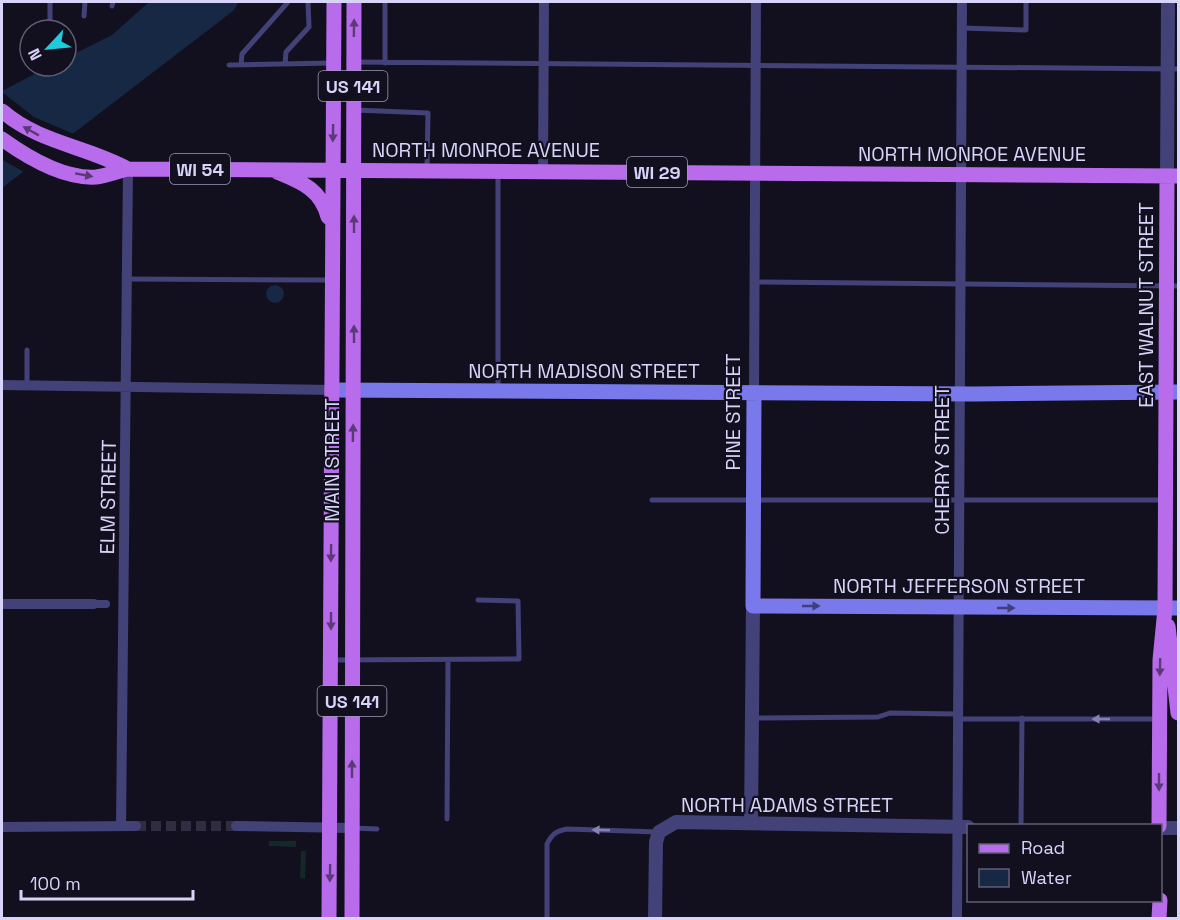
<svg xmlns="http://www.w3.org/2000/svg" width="1180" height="920" font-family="'Space Grotesk',sans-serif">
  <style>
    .green { fill: #142827 }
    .water { fill: #162843 }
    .pier { fill: #12101f }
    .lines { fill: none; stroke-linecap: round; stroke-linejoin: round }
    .minor-tunnel { stroke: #302d40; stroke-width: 10; stroke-dasharray: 10 5; stroke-linecap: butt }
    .service { stroke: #424178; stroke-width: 5 }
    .pedestrian { stroke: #424178; stroke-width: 8 }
    .minor { stroke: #424178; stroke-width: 10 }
    .tertiary { stroke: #424178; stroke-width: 14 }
    .secondary { stroke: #7979ec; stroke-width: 15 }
    .primary { stroke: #b86bea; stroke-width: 15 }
    .oneway { fill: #5d397a }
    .oneway2 { fill: #403f7b }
    .oneway3 { fill: #8683b2 }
    .labels { text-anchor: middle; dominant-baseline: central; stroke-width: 4.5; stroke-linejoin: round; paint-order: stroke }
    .shield { fill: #12101f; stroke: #9d99b8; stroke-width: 1.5 }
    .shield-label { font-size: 18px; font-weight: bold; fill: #d8d4f9 }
    .street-label { font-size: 20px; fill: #d8d4f9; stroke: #12101f }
  </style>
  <rect width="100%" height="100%" fill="#12101f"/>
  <!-- green -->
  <path class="green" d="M269,841H296V847L269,846Z
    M301,851H306L305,879L300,878Z"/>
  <!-- water -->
  <path class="water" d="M149,2H239L233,11L2,188V91L50,66H66V58L112,35Z
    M266 294a9 9 0 1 1 18 0a9 9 0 1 1-18 0Z"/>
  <!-- pier -->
  <path class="pier" d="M2,92L34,117L76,135L26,173L6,162L2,159Z"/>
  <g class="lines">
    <!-- minor-tunnel -->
    <path class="minor-tunnel" d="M136,826H236"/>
    <!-- service -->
    <path class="service" d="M385,2V63
      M112,6L113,2
      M84,16L85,2
      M962,28L1026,30V2
      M50,30V2
      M355,62L1178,69
      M285,64L286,52L309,27L308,2
      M229,65L332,63
      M241,65L242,54L288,2
      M355,110L428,113L427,169
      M498,172V390
      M127,279L330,280
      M755,282L1178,286
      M27,385V350
      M652,500H1164
      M333,660L519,659L518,601L478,600
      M753,718L878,717L890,713L958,714
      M958,719H1158
      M447,819L448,660
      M1021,826L1022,718
      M353,828L377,829
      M547,918V844C552,834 556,831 567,829L658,832"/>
    <!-- pedestrian -->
    <path class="pedestrian" d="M94,604H106"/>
    <!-- minor -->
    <path class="minor" d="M543,172L544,2
      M2,385L332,390
      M754,393L756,2
      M2,604H94
      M121,826L128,169
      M236,826L351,828
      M2,827L136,826
      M957,918L962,2"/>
    <!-- tertiary -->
    <path class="tertiary" d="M1167,176L1168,2
      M751,822L753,606
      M1160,828H1178
      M655,918L656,842L659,832L676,822L968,827"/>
    <!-- secondary -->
    <path class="secondary" d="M332,390L973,394L1178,392
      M754,393L753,606L1178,608"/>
    <!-- primary -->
    <path class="primary" d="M2,111C39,143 86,146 128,169
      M2,139C27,157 64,179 96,177C106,176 118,171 128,169L1178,176
      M277,172C301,182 321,189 328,217
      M1168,626L1178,713
      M1159,826L1160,660L1165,609L1167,176
      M329,918L334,2
      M352,918L354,2
      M1159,918L1160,900"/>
  </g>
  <!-- one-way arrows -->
  <defs><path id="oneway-solid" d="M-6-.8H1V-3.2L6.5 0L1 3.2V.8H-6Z" transform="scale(1.5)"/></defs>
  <g class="oneway">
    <use href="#oneway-solid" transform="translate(354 28) rotate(-89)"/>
    <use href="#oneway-solid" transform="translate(31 131) rotate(-151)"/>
    <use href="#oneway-solid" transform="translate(333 133) rotate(91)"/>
    <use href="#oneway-solid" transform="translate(84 175) rotate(10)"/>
    <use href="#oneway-solid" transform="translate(354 224) rotate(-90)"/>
    <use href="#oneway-solid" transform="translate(354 334) rotate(-90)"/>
    <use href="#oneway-solid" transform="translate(353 433) rotate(-89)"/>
    <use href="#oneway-solid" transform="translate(331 553) rotate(91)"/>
    <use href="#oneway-solid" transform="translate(331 621) rotate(90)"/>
    <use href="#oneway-solid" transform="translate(1160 667) rotate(91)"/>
    <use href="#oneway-solid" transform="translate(352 769) rotate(-90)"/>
    <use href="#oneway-solid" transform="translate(1159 782) rotate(90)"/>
    <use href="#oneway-solid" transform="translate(330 873) rotate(91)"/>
  </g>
  <g class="oneway2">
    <use href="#oneway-solid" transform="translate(811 606)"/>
    <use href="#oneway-solid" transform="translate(1006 608)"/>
  </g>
  <g class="oneway3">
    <use href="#oneway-solid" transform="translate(1101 719) rotate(-180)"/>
    <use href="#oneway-solid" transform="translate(601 830) rotate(-178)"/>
  </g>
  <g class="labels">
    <!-- shield labels -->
    <g class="shield">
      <rect x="318.5" y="71" width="69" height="30" rx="4.5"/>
      <rect x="170" y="154" width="60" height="30" rx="4.5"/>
      <rect x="627" y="157" width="60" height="30" rx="4.5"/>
      <rect x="317.5" y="686" width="69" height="30" rx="4.5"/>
    </g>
    <g class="shield-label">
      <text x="353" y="86">US 141</text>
      <text x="200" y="169">WI 54</text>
      <text x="657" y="172">WI 29</text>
      <text x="352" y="701">US 141</text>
    </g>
    <!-- street labels -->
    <g class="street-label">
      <text x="486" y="150">NORTH MONROE AVENUE</text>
      <text x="972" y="154">NORTH MONROE AVENUE</text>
      <text transform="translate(1146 305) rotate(-90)">EAST WALNUT STREET</text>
      <text x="584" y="371">NORTH MADISON STREET</text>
      <text transform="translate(733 412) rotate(-90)">PINE STREET</text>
      <text transform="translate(332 460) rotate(-90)">MAIN STREET</text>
      <text transform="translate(942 460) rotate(-90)">CHERRY STREET</text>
      <text transform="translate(108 497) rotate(-89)">ELM STREET</text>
      <text x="959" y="586">NORTH JEFFERSON STREET</text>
      <text x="787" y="805">NORTH ADAMS STREET</text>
    </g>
  </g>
  <!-- border -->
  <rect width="1180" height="920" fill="none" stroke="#d8d4f9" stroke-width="6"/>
  <!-- legend -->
  <rect x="967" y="824" width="195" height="78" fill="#12101f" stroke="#615e76" stroke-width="1.5"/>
  <rect x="979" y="844" width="30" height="9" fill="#b86bea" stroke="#615e76" stroke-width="1.5"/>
  <text x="1021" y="854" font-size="18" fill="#d8d4f9">Road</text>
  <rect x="979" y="869" width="30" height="18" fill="#162843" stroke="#615e76" stroke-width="1.5"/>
  <text x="1021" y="884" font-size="18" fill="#d8d4f9">Water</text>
  <!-- north arrow -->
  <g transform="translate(48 48) rotate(244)"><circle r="28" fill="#12101f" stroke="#615e76" stroke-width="1.5"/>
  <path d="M0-4.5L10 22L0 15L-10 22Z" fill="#1fcbda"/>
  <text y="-9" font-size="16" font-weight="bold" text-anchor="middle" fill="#d8d4f9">N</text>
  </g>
  <!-- scale -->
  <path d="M21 890v9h172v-9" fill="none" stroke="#d8d4f9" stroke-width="3"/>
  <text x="30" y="890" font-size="18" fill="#d8d4f9" stroke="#12101f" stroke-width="4.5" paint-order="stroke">100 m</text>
</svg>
